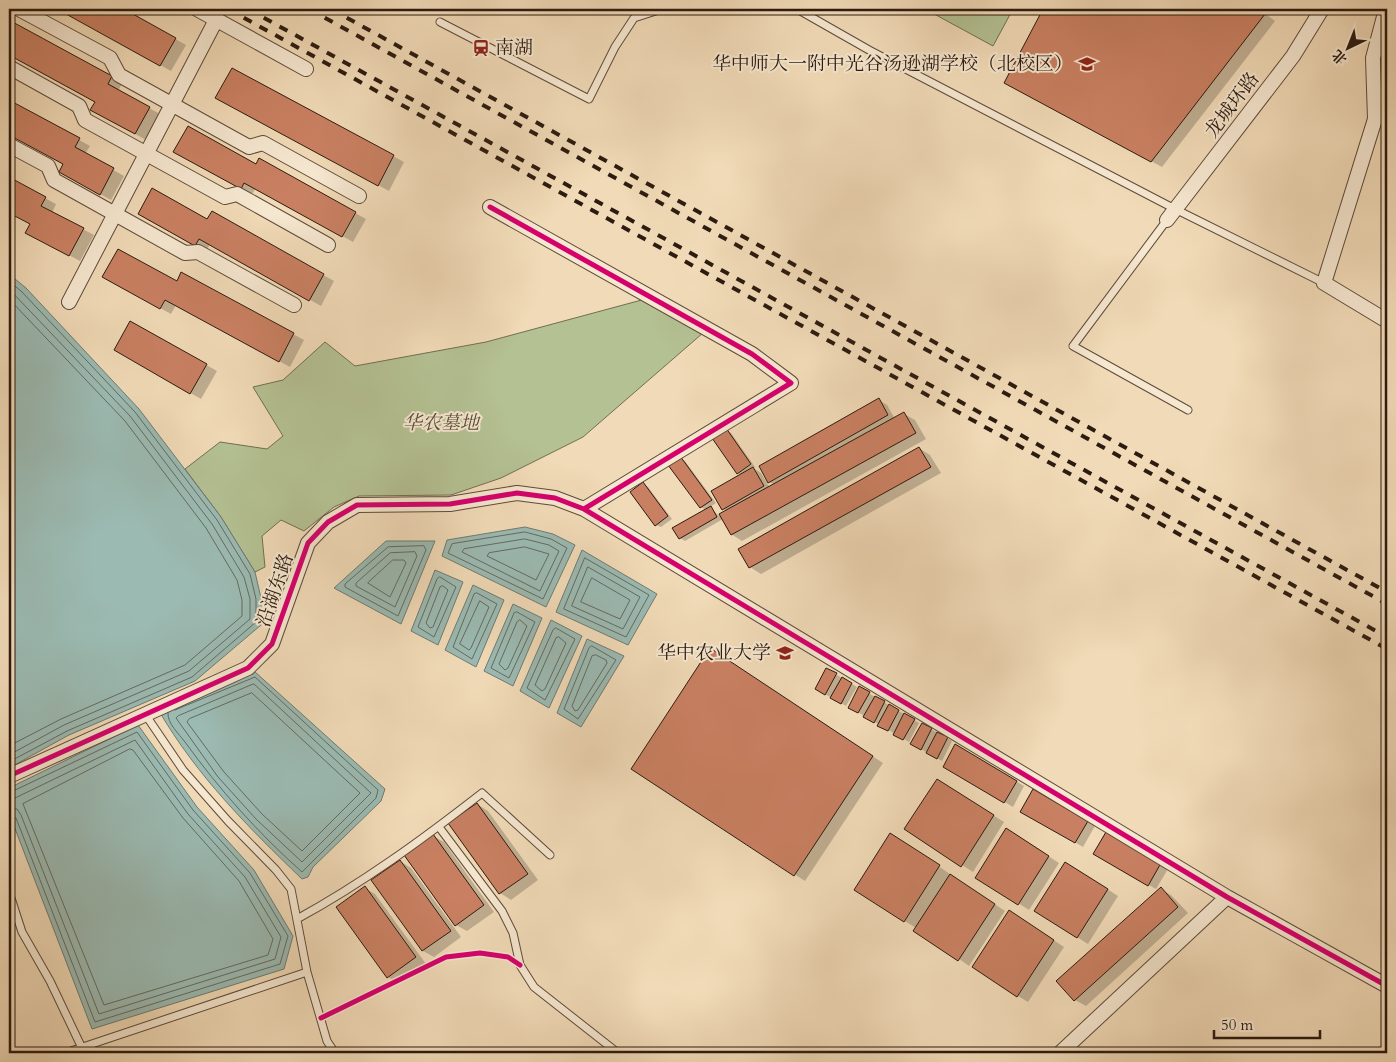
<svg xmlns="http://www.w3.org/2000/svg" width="1396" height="1062" font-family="Cardo,'Noto Serif SC',serif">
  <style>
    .green { fill: #b4c193; stroke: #706e52 }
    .water { fill: #9bbab2; stroke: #6f7a71 }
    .shadow { fill: #0003 }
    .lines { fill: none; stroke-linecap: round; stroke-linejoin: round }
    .shore { stroke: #646a61; stroke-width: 1 }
    .building { fill: #c98062; stroke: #2c1b10 }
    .lane-casing { stroke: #5d4b3a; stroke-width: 9 }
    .street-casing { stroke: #5d4b3a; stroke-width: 16 }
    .lane { stroke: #f6e7d0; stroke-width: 7 }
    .street { stroke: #f6e7d0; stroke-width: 14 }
    .rail { stroke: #2c1b10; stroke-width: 4; stroke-dasharray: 9 9; stroke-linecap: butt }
    .cycleway-casing { stroke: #f6e7d0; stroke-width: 8 }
    .cycleway { stroke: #d6006c; stroke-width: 5 }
    .labels { text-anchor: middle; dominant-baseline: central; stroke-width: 4; stroke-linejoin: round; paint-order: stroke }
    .poi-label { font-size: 19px; fill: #2c1b10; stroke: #f6e7d0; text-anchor: end }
    .street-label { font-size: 19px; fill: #2c1b10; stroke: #f6e7d0 }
    .park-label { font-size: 19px; font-style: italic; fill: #554d37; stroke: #f6e7d0 }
  </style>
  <rect width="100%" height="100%" fill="#f1dab7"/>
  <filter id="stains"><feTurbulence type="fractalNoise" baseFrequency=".004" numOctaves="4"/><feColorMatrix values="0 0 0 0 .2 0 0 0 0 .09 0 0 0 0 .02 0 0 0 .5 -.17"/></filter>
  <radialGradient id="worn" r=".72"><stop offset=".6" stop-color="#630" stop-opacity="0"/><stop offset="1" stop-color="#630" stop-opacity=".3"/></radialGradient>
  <!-- green -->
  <path class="green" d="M925,9H1013L993,46Z
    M649,298L711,326L583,437L501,478L451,495L359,496L334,507L304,531L281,520L262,536L265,567L255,572L221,517L185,469L220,442L267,449L283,436L253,387L283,380L325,342L355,366L486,342Z"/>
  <!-- water -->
  <path class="water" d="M9,274L26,288L139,409L221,517L255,572L261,598V625L195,681L69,735L9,768Z
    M525,527L553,534L575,545L546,607L442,556L447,540Z
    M386,541H435L401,624L334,588Z
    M582,550L657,594L628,645L556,612Z
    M435,570L463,582L438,645L411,631Z
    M473,585L504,600L476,667L445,650Z
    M513,604L542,618L513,686L484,671Z
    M551,620L582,636L549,708L520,691Z
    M587,639L624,656L581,727L557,713Z
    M254,671L385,789L381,801L313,867L308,877L302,879C248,827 197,776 159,711Z
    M138,725L197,807L254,870L293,936L284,969L92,1029L9,813V788Z"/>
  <!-- shadow -->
  <path class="shadow" d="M59,9H122L186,45L171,71Z
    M1045,9H1259L1275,21L1162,167L1006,83Z
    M9,21L122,84L118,91L160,114L146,140L92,110L96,102L9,54Z
    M232,69L404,162L389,191L228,104Z
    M9,101L90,146L85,154L124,176L111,200L71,178L65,164L9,134Z
    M175,152L256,166L259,160L366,219L353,242L256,188L252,194Z
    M9,179L56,204L52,213L94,235L80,261L37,238L31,224L9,212Z
    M212,213L334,281L321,306L210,244L206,251L139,214L208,221Z
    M182,274L304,340L290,367L176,305L171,314L115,283L177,282Z
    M131,322L217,371L201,399L115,350Z
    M879,400L887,405L895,419L904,414L915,420L926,439L742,541L731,534L723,519L685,541L680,538L706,510L701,507L680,458L685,461L716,503L710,507L719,516L728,511L723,509L742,475L738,473L726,430L731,433L755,467L753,468L761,473L770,488L775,485L769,482Z
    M919,448L930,455L941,473L761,574L750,567L740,549Z
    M643,484L648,487L672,519L661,527L656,525Z
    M721,656L883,763L805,881L632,769Z
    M827,669L857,687L846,706L816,689Z
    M860,688L919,723L909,742L849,707Z
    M922,724L952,741L942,761L912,744Z
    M956,746L1024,786L1013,807L944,766Z
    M948,787L1004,822L973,872L906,829Z
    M1033,791L1095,826L1083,847L1022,811Z
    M477,804L488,811L538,880L511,900L500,893L450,824Z
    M1106,833L1168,869L1156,889L1094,854Z
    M433,836L444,842L494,912L467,931L456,925Z
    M1017,836L1059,863L1029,910L977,877Z
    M901,841L1005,911L969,966L916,928L855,890Z
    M400,861L411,868L461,937L434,957L423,951L373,881Z
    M1076,869L1118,896L1088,944L1036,911Z
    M365,888L375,894L426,964L398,983L388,977Z
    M1161,889L1171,895L1188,913L1086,1006L1075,1000L1058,982Z
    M1020,918L1064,947L1028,1002L1018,996Z"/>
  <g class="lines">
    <!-- shore -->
    <path class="shore" d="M9,281L22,292L135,412L217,520L250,574L256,599V622L192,677L67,731L9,762
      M9,289L130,416L212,524L244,577L250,599V619L189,671L64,725L9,755
      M9,299L125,421L206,528L237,580L242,600V616L185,665L61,719L9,746
      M525,532L551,539L567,548L543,599L448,553L452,544Z
      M525,539L549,545L559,551L540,591L462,552L464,549Z
      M424,546L426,550L398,616L345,587V584L388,547Z
      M525,547L549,554L536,580L487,556L489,553Z
      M415,552L417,556L395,607L356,586V583L390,553Z
      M585,558L649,595L626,637L564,609Z
      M393,560H404L406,563L390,597L368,583Z
      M588,567L640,597L623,629L572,606Z
      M440,577L456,587L434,637L418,627L437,579Z
      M592,578L630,600L620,619L581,602Z
      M443,586L448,590L433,627L430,628L426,623L440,587Z
      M477,593L497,604L472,659L453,647L474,594Z
      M480,601L489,607L471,648L469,650L460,644Z
      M517,612L535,622L509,678L491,668L514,613Z
      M520,620L527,626L508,668L505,670L499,664L517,622Z
      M556,628L575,639L545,700L527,688L553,630Z
      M559,637L566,643L545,689L542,691L535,685L556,638Z
      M592,646L616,660L578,719L564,709L589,648Z
      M596,655L606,660L607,663L578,710L575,711L572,706L592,656Z
      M254,684L371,793L302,862L256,819L218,777L176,718L178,716Z
      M252,693L360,793L302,851L262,814L224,772L187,722L189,719Z
      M168,713C167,723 179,734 185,742C219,789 258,833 302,872L376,798L378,790L255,677L175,710
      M130,749L133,750L183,818L239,881L273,939L268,955L104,1005L23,804Z
      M9,793L137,732L193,810L250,873L288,936L280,964L95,1022L16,818L9,814
      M9,799L15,798L135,740L188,814L245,877L281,937L275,959L99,1014L21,815L17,809L9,808"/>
  </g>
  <!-- building -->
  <path class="building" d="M57,9H124L176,38L160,66Z
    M1043,9H1258L1265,14L1151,162L1004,83Z
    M9,20L112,76L108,84L150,107L135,134L90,110L95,102L9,55Z
    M232,68L394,155L378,186L215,98Z
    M9,100L80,138L75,147L114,168L100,195L59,172L63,164L9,135Z
    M188,126L256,164L259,158L356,212L342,237L244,183L241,189L173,152Z
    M9,177L46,197L41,206L84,228L69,256L25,233L30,224L9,213Z
    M152,188L207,219L212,211L324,274L309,301L199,239L195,246L138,214Z
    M118,249L177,281L181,272L294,333L279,362L165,300L160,309L102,277Z
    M130,321L207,364L190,394L114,350Z
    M879,398L888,415L768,483L759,466Z
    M904,412L916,433L731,535L719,514Z
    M726,428L751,464L737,474L712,438Z
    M919,447L931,467L749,568L738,549Z
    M680,456L712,500L700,508L668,465Z
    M753,467L764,486L722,510L711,491Z
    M643,482L668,516L655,526L630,492Z
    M711,506L717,517L679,539L672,528Z
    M710,648L873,756L794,876L631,769Z
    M826,668L837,673L825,695L815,689Z
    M842,677L852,683L841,704L830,698Z
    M859,686L870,692L858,713L848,708Z
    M875,696L885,701L874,723L863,717Z
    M889,704L899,710L888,731L877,726Z
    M904,713L915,719L903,740L893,735Z
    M922,723L932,728L921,750L910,744Z
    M937,732L948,737L937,759L926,753Z
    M955,744L1017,781L1004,803L943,767Z
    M937,779L994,815L961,867L904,829Z
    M1033,789L1088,821L1075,843L1020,812Z
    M477,803L528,874L499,894L448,823Z
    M1006,828L1049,856L1018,905L975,878Z
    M1106,832L1161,863L1148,886L1093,854Z
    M890,833L940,865L904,922L854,890Z
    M433,834L484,905L455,926L404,855Z
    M400,860L451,931L422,951L371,880Z
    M1065,862L1108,889L1077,938L1034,911Z
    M950,874L995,904L958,961L913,931Z
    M365,886L416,957L387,978L336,907Z
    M1161,887L1178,907L1074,1001L1056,981Z
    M1009,910L1054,940L1017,997L972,967Z"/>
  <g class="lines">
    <!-- lane casing -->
    <g class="lane-casing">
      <path id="lane" d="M797,9L869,50L1175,209L1324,283
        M440,22L589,99L615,47L634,18L662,9
        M1167,220L1073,346L1188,410
        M145,714L183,770L228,821L276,870L291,889L307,972L327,1041L335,1053
        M439,827L502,911L513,933L520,965L534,987L618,1053
        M9,892L22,932L50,981L82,1048L80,1052
        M297,919C363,883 423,839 482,793L550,855
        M65,1053L307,972"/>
    </g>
    <!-- street casing -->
    <g class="street-casing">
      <path id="street" d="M19,9L110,58L119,75L249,147L263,143L359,196
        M197,9L306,69
        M1386,9L1373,58L1375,119L1324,283L1387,321
        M9,67L79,106L85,120L225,197L237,194L328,245
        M9,145L48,166L54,180L185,253L198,252L294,305
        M490,207L752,354L791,383L584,509
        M1167,220L1293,56L1322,9
        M69,302L216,20
        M9,776L248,668L272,644L308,543L328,522L357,505L450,504L517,493L555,498L584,509L1227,897L1387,986
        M1060,1053L1227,897"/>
    </g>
    <!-- lane -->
    <use href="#lane" class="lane"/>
    <!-- street -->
    <use href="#street" class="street"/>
    <!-- rail -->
    <path class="rail" d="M228,9L1387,649
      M248,9L1387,637
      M309,9L1387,604
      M331,9L1387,592"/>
    <!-- cycleway casing -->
    <g class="cycleway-casing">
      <path id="cycleway" d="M490,207L752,354L791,383L584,509
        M9,776L248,668L272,644L308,543L328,522L357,505L450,504L517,493L555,498L584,509L1227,897L1387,986
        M321,1018L446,957L480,953L508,957L520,965"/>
    </g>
    <!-- cycleway -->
    <use href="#cycleway" class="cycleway"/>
  </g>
  <!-- icons -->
  <defs>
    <g id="station-bare" transform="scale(1.35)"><path d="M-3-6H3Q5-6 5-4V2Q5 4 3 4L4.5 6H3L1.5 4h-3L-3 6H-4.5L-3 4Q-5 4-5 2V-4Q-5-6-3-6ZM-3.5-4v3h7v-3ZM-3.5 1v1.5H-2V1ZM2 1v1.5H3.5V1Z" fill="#8f2418" stroke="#f6e7d0" stroke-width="2.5" paint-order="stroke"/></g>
    <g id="school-bare" transform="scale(1.35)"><path d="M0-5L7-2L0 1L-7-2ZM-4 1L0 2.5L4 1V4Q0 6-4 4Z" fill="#8f2418" stroke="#f6e7d0" stroke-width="2.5" paint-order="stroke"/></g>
    <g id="university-bare" transform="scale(1.35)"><path d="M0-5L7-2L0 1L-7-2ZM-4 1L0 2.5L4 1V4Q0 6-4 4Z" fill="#8f2418" stroke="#f6e7d0" stroke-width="2.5" paint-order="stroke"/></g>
  </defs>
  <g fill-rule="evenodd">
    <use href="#station-bare" x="481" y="48"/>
    <use href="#school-bare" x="1087" y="64"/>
    <use href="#university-bare" x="785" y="653"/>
  </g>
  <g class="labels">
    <!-- poi labels -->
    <g class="poi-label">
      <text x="495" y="48" text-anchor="start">南湖</text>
      <text x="1073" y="64">华中师大一附中光谷汤逊湖学校（北校区）</text>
      <text x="771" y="653">华中农业大学</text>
    </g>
    <!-- street labels -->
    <g class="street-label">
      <text transform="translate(1232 105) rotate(-53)">龙城环路</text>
      <text transform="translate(275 590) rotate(-71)">沿湖东路</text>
    </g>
    <!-- park labels -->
    <g class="park-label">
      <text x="441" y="423">华农墓地</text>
    </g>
  </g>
  <!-- margin -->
  <rect width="1396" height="1062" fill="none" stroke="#f1dab7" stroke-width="30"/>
  <rect x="10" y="10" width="1376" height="1042" fill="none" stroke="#2c1b10" stroke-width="2.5"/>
  <rect x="15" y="15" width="1366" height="1032" fill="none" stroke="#2c1b10"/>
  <!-- north arrow -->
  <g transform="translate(1348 48) rotate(223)" stroke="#f6e7d0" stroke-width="4" paint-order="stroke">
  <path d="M0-4L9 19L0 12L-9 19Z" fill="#2c1b10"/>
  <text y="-8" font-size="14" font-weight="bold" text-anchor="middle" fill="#2c1b10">北</text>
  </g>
  <!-- scale -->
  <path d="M1214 1030v8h106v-8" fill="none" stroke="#2c1b10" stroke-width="2.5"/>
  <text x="1221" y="1030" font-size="15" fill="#2c1b10" stroke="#f6e7d0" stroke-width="4" paint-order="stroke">50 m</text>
  <rect width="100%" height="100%" filter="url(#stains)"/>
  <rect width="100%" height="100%" fill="url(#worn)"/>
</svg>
